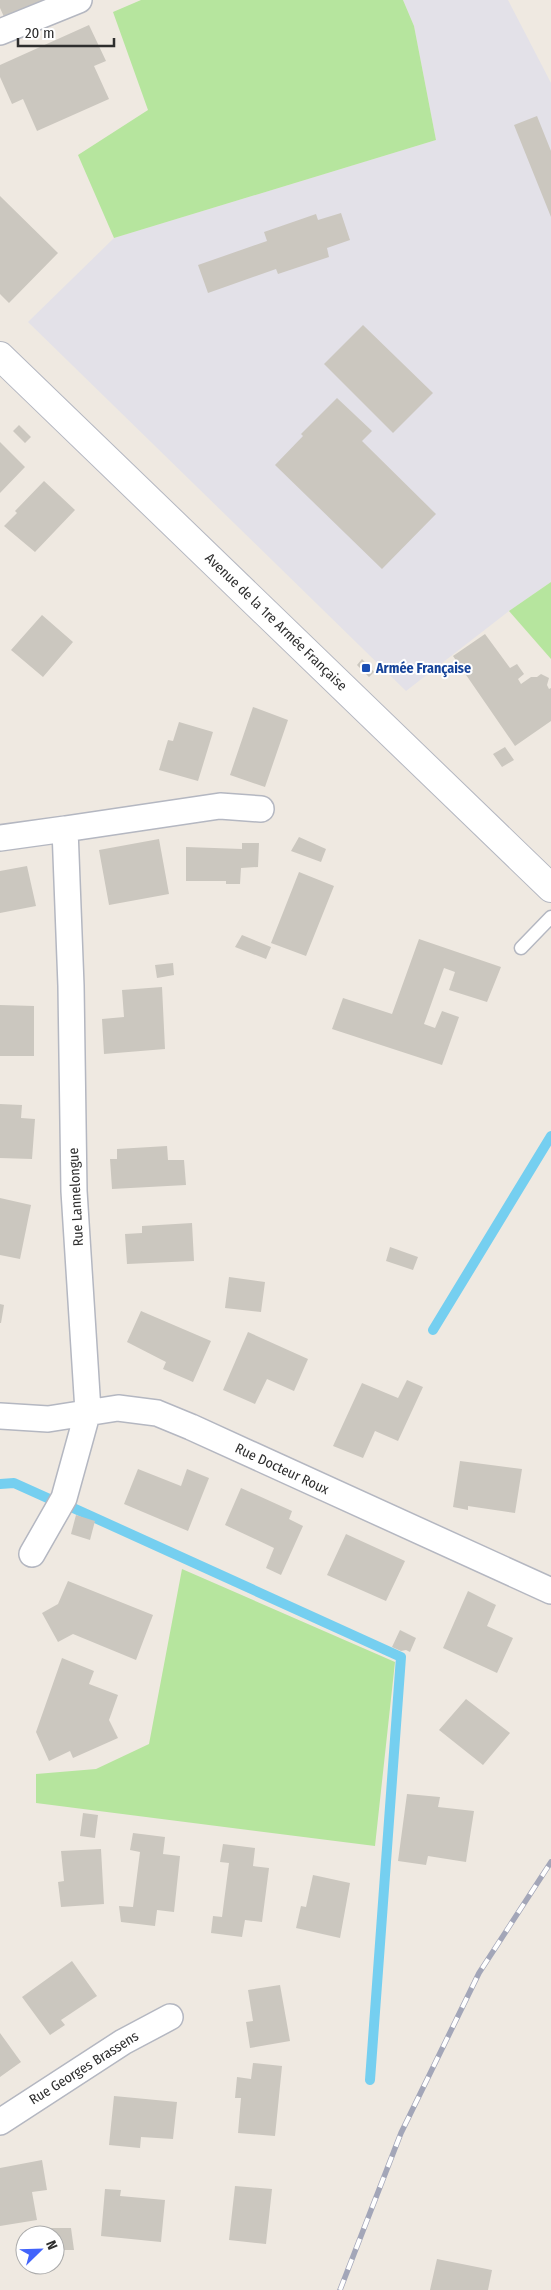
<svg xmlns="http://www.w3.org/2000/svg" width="551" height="2290" font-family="'Fira Sans Condensed',sans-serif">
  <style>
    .industrial { fill: #e3e1e8 }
    .green { fill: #b6e59e }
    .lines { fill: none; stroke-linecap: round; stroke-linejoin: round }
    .stream { stroke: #75cff0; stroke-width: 10 }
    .building { fill: #cbc7bf }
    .service-casing { stroke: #b4b7c1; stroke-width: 15 }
    .minor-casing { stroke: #b4b7c1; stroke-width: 28 }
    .secondary-casing { stroke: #b4b7c1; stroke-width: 30 }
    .service { stroke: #fff; stroke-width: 12 }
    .minor { stroke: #fff; stroke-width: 25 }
    .secondary { stroke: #fff; stroke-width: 28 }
    .rail-casing { stroke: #a3a6b8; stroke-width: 5.5 }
    .rail { stroke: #fff; stroke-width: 4; stroke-dasharray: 11; stroke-linecap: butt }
    .transit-dot { fill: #1a4fb4; stroke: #fff; stroke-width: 2 }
    .labels { text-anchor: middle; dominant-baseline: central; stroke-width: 4; stroke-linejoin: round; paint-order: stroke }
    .street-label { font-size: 14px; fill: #2e2e2e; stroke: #fff }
    .transit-label { font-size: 14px; font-weight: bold; fill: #164399; stroke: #fff; text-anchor: start }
  </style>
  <rect width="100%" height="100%" fill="#efe9e1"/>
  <!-- industrial -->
  <path class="industrial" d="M403,0H508L551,83V582L509,611L406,691L28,322L114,238L436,140L414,26Z"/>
  <!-- green -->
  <path class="green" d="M141,0H403L414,26L436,140L114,238L78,155L148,110L113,12Z
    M551,582V659L509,611Z
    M182,1569L395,1662L375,1846L36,1803V1774L96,1769L149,1744Z"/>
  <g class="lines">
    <!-- stream -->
    <path class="stream" d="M433,1330L551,1136
      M0,1484L14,1483L54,1501
      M71,1507L401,1657L370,2080"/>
  </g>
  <!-- building -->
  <path class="building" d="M0,0H49L5,19L0,8Z
    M89,25L106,61L94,66L109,99L37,131L23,99L12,104L0,77V65Z
    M537,116L551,151V217L514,125Z
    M0,196L58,253L9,303L0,294Z
    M341,213L350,240L327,248L329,257L278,274L276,269L208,293L198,265L267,241L264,232L316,214L318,220Z
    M363,325L433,393L393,433L324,364Z
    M337,398L372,431L362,441L436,514L382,569L275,465L303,436L301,434Z
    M19,425L31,437L25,443L13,431Z
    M0,442L25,467L0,493Z
    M44,481L75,510L35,552L4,526L17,513L15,511Z
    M42,615L73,642L43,677L11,650Z
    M485,634L510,668L517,664L524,674L518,679L521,684L531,677H537L541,674L549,678L547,685L549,689L551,688V721L515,746L453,656Z
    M362,659L374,672L369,677L357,665Z
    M253,707L288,720L265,787L230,775Z
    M179,722L213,732L198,781L159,770L168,740L173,741Z
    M505,747L514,760L502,767L493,754Z
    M299,837L326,849L321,862L291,851Z
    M159,839L169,894L109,905L99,850Z
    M242,843H259L258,867L241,868L240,884H226V881H186V847L242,849Z
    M27,866L36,906L0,913V871Z
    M299,872L334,886L306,956L271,943Z
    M242,935L271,947L266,959L235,947Z
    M419,939L501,967L487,1002L449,990L455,972L444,968L424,1024L435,1028L442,1011L459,1017L442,1065L332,1029L343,998L392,1014Z
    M173,963L174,975L157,978L155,965Z
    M162,987L165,1049L104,1054L102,1019L124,1017L122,990Z
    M0,1005L34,1006V1056H0Z
    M0,1104L22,1105L21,1118L35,1119L32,1159L0,1158Z
    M167,1146L168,1160H184L186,1185L112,1189L110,1159H117V1149Z
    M0,1198L31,1205L20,1259L0,1255Z
    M192,1223L194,1261L127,1264L125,1234L142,1233V1226Z
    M390,1247L418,1257L413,1270L386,1261Z
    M229,1277L265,1282L261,1312L225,1308Z
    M0,1304L4,1305L1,1323H0Z
    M141,1311L211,1341L193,1382L163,1369L166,1362L127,1342Z
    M248,1332L308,1359L294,1391L267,1379L255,1404L223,1390Z
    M407,1380L423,1387L398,1441L375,1431L363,1458L333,1446L362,1383L398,1398Z
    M460,1461L522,1469L515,1513L468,1506V1510L453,1507Z
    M138,1469L181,1486L187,1469L209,1478L188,1531L124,1504Z
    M241,1488L292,1511L289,1519L303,1526L281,1575L266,1568L274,1548L225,1525Z
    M76,1515L95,1521L90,1540L71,1534Z
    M346,1534L405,1561L386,1601L327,1575Z
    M68,1581L153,1615L136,1660L73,1634L58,1642L42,1613L58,1604Z
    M468,1591L496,1605L487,1626L513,1638L497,1673L443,1648Z
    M400,1630L416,1638L410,1652L406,1650L401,1651L392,1647Z
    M62,1658L94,1671L89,1684L118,1695L109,1720L118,1738L73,1758L70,1751L49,1761L36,1732Z
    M466,1699L510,1733L483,1765L439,1730Z
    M407,1794L440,1797L438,1807L474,1811L466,1862L428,1856L426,1865L398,1861Z
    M83,1813L98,1815L95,1838L80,1836Z
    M133,1833L165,1837L163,1854L180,1856L174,1912L157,1910L155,1926L121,1922L119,1906L133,1907L140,1852L130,1850Z
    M223,1844L255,1848L253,1866L269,1868L262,1922L245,1920L242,1937L211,1933L213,1916L222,1917L229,1863L220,1862Z
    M101,1849L104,1904L61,1907L58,1882L64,1881L61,1851Z
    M313,1875L350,1883L340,1938L296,1928L301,1906L306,1907Z
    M72,1961L97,1996L61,2020L65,2025L50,2035L22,1997Z
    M280,1985L290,2041L250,2048L246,2022L253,2021L248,1990Z
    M0,2033L21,2062L0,2077Z
    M253,2063L282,2066L275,2136L238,2133L241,2098H235L237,2077L251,2079Z
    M114,2096L177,2102L173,2139L141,2137L140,2148L109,2145Z
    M42,2160L47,2190L32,2192L37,2220L0,2226V2168Z
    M235,2186L272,2189L266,2244L229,2240Z
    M105,2189L121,2190L120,2196L165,2200L161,2242L101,2236Z
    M51,2228H71L74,2250H55V2235H52Z
    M437,2259L492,2270L488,2290H430Z"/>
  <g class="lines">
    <!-- service casing -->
    <g class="service-casing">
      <path id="service" d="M521,948L551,917"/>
    </g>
    <!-- minor casing -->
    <g class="minor-casing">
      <path id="minor" d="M0,32L79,0
        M65,829L220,806L261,809
        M0,838L65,829L71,986L74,1191L88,1411L64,1498L32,1554
        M0,1416L48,1419L118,1408L157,1413L191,1427L551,1591
        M0,2122L123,2042L170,2017"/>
    </g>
    <!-- secondary casing -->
    <g class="secondary-casing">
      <path id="secondary" d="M0,356L551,888"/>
    </g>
    <!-- service -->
    <use href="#service" class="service"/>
    <!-- minor -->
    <use href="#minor" class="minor"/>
    <!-- secondary -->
    <use href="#secondary" class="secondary"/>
    <!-- rail casing -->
    <g class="rail-casing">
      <path id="rail" d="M340,2290L401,2133L479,1973L551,1862"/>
    </g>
    <!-- rail -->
    <use href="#rail" class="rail"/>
  </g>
  <!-- markers -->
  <rect class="transit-dot" x="361" y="663" width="10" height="10" rx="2.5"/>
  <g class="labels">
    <!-- street labels -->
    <g class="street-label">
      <text transform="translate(276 622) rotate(44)">Avenue de la 1re Armée Française</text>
      <text transform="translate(76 1197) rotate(-93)">Rue Lannelongue</text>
      <text transform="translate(282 1469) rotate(25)">Rue Docteur Roux</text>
      <text transform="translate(84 2068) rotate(-32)">Rue Georges Brassens</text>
    </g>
    <!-- transit labels -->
    <g class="transit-label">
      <text x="376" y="668">Armée Française</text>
    </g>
  </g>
  <!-- north arrow -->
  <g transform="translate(40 2250) rotate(67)"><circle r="24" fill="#ffffff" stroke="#ababab"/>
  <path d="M0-4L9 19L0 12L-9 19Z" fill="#4264fb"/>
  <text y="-8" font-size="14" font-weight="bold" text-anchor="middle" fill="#2e2e2e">N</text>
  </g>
  <!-- scale -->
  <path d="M18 38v8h96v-8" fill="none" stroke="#2e2e2e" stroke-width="2.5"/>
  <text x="25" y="38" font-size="15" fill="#2e2e2e" stroke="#ffffff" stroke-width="4" paint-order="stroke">20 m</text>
</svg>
